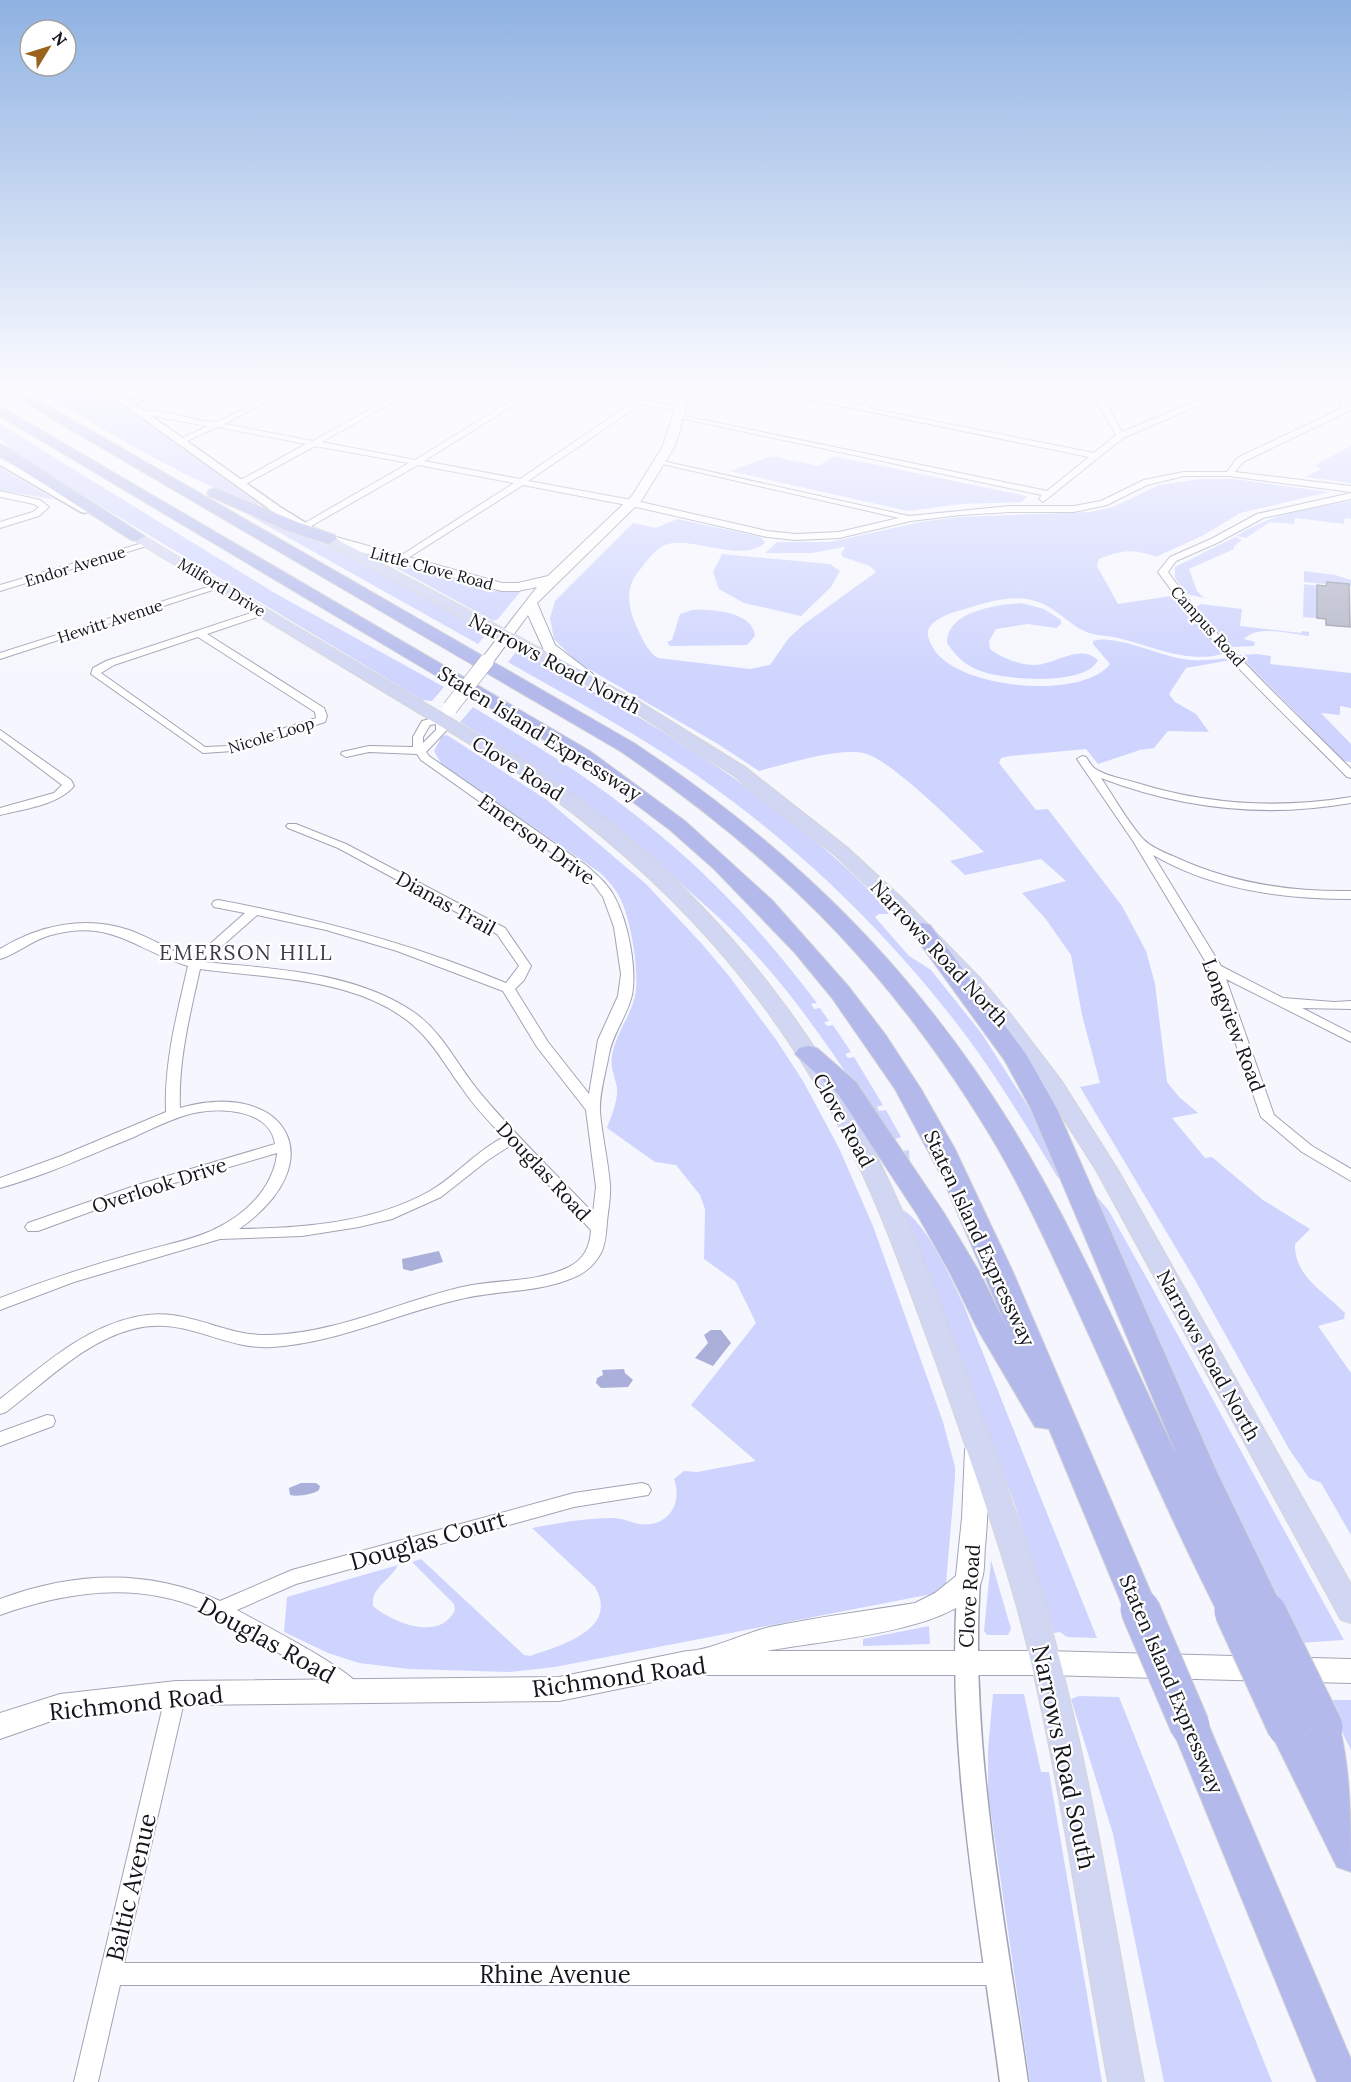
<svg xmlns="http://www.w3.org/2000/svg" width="1351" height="2082" font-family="Lora,serif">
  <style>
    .green { fill: #ced4fe }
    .water { fill: #aab0d9 }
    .building { fill: #b4b7c8; stroke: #9b9eae; stroke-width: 1.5 }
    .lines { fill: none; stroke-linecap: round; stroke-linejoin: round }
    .minor-casing { stroke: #a1a4b4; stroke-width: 2 }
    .tertiary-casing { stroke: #a1a4b4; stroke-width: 3 }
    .secondary-casing { stroke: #a1a4b4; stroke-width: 2 }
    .primary-casing { stroke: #d5d5d6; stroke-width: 2 }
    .motorway-casing { stroke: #d5d5d6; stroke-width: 2 }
    .minor { fill: #fff; fill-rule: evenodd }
    .tertiary { fill: #fff; fill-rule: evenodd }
    .secondary { fill: #fff; fill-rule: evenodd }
    .primary { fill: #d1d6f3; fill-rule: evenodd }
    .motorway { fill: #b3baeb; fill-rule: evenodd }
    .secondary-bridge-casing { stroke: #a1a4b4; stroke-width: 16; stroke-linecap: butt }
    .motorway-bridge-casing { stroke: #d5d5d6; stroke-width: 41; stroke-linecap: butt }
    .secondary-bridge { stroke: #fff; stroke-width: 15 }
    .motorway-bridge { stroke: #b3baeb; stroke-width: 39 }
    .labels { text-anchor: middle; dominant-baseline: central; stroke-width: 4.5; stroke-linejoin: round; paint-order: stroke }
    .far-street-label { font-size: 16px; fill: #15161c; stroke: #fff }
    .street-label { font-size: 20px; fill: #15161c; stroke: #fff }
    .neighbourhood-label { font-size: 21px; letter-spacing: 1.5px; fill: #3b3d4b; stroke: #fff }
    .near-street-label { font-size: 24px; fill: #15161c; stroke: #fff }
  </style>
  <rect width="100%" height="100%" fill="#f6f7fe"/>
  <!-- green -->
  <path class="green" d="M34,389H96L144,421L259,504L256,505C178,476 106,430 34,389Z
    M0,424L273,592L444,687L432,701L422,700L18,456L0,438Z
    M1351,446V483L1305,477L1321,469L1315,465Z
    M772,456L818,466L834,456L1027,496L1022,502L960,504L908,511L730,471Z
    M0,468L56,500L0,490Z
    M1199,479H1234L1329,492L1240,513L1204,535L1156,557C1135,548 1120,550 1099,559L1097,566L1118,604L1171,596L1225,653C1191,665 1151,646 1118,638C1106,635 1093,636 1082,630C1063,619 1051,603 1027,599C1006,596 985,603 965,609C953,612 936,617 929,628C926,634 929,640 932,646C953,689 1082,701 1110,664L1093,644V641C1113,634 1157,654 1178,658C1195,662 1212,660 1229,658L1231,660L1186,668L1169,694L1175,702L1196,714L1209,732L1168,731L1154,748L1140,750L1098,764L1086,749L1010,756L1001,758L999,763L1036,810L1048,809L1122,906L1146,951L1155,984L1167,1082L1179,1097L1198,1113L1172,1118L1205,1158L1212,1157L1263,1200L1310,1229L1295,1244C1294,1277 1325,1292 1345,1313L1344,1319L1318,1326L1351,1373V1535L1321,1483L1309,1478L1289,1449L1195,1280L1080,1087L1100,1083L1082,1015L1071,955L1045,918L1022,893L1066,881L1041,859L965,875L950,861L984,852C962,831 889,757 863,753C837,748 786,764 759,771L718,744L577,662L554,639L550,618L555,601L633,523L656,528L677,519L761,537L765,543C742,564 689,535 665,545C654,550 646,562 639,571C625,587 628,606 635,623C640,634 647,652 658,658L750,669L770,665L788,639L803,625L876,572L870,566L843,557L841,553L845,548L844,547L812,553H765L777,542H830L921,522L958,517L1090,512L1113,507L1159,485Z
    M1351,501V519L1345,518L1344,524L1295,518L1294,524L1270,522L1246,538L1236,536C1275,512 1307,509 1351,501Z
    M239,506L342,552L488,632L478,644L234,507Z
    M1235,537L1242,540L1234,546V549L1189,569L1197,591L1204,598L1186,594L1175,578V567Z
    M722,554L830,564L840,571L831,587L801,616L744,603L719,589L713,572Z
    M382,560L495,591H521L498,619L493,621Z
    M1304,571L1335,575L1351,580V587L1349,584L1327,582L1326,584L1304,582Z
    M1304,584L1318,586L1317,618L1303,617Z
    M1021,603L1044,609L1061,620V624L1056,628L1027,624L996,629L989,641L990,649C1002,658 1019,665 1035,665C1055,664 1081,643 1098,660C1086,687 1001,680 978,670C965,665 955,655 947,643C947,611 996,605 1021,603Z
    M1201,604L1242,609L1240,626L1301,633L1302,631L1309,632V636C1292,634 1257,624 1244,639L1255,642L1254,646L1232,647L1196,607Z
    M692,610C710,609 753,611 755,636L747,645L670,646L667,642L672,640L680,614Z
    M517,651H521C625,708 728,765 818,843C843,865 869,887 889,914H879L875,917L909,956L931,970L982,1034L1033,1114L1064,1177L1058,1178C1029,1130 1000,1082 967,1037C895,941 807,854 709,784C645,738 576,701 508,662Z
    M1257,654L1271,656L1270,664L1351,673V708L1340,706V715L1321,713L1351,744V762L1344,761L1239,655Z
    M473,707C538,746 603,786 661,836C720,885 771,942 817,1003L811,1004L814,1009L820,1008L829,1021L824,1022L827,1026L833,1025L851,1052L845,1054L848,1058L854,1057L883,1105L877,1107L879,1111L886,1110L901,1137L895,1139L902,1151L909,1150L910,1169C863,1100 820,1028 765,965C732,927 694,895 655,862C593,810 530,764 460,722Z
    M447,735L547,800L646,884L702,944L729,976L777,1041L803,1081L839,1148L873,1226L943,1422L955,1467V1478L946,1584L937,1593L555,1667L510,1672L409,1669L359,1663L328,1653L284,1632L287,1597L398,1565C390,1581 371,1587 373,1606C393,1623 440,1642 455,1610L454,1604L412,1562L421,1559L524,1655L530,1656C559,1646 620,1630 595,1587L532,1528C559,1523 585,1518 612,1518C621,1518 630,1522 639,1524C668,1528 683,1504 674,1479L684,1471L697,1472L756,1461L691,1405L756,1323L736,1282L704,1259L705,1209L700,1195L676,1165L655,1162L607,1128C611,1116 618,1102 617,1088C615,1077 610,1068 612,1056C615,1035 630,1017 635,996C640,974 631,921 621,900C616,889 608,880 599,872L442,765L434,751L442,736Z
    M1094,1193L1109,1211L1150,1284L1344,1640L1298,1643L1206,1453Z
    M903,1210C927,1224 952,1280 964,1306L1097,1638L1067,1637L1060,1632L1054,1633L1014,1503Z
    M991,1560L1011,1629L1008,1635H987L984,1631Z
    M929,1626L930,1644L863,1646V1639Z
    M993,1694H1024L1041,1772H1049L1102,2082H1030L988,1793V1750Z
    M1079,1696L1119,1697L1272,2082H1164L1113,1834L1071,1699Z
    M1326,1700H1351V1750Z"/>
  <!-- water -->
  <path class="water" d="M439,1251L443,1262L411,1271L403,1269L402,1259Z
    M711,1330H721L731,1343L713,1366L695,1358L708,1343L704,1335Z
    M624,1369L625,1373L633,1380L628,1387L601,1388L596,1383L597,1378L603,1375L602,1370Z
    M301,1483H316L320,1486L319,1490C314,1494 298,1497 290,1495L289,1488Z"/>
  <!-- building -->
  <path class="building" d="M1327,582L1349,584L1350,627L1326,625V619L1317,618V585L1326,586Z"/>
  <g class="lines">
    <!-- minor casing -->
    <g class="minor-casing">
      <path id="minor" d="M154,389H165L132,406L125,404Z
        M281,389H292L224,424L313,441L406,389H416L322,442L415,460L530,389H540L424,461L520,479L633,402L568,389H586L684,407V411H681L641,404L528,481L632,500L767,531L796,534L839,532L899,518L654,462L658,460L909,516L1010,506H1074L1101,501L1144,480L1184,472H1227L1237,458L1340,409V389H1348V406L1351,405V410L1243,462L1235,472L1351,486V492L1229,476H1184L1147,485L1107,505L1074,512H1010L960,515L911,521L839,538L796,540L767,537L632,506L523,485L400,563L395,560L397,558L514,483L418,465L306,529L303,528V524L409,463L315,446L240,487L237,486V482L306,444L217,427L183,443H180V439L208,426L140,414C157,404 194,423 214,422C223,421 270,395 281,389Z
        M759,389H776L860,406L881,394L885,396L884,398L868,408L1094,453L1116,435L1090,389H1098L1122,432L1226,389H1237L1123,438L1043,502L1039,499L1042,495L675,417L679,415L1047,491L1089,457Z
        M0,491L40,500L49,507L39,516L0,528V522L33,512L39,507L34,504L0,497Z
        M1351,493V499L1263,518L1217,543L1176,561L1168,572C1218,643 1290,707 1351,769V778L1347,777C1284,713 1210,646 1158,572L1170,557L1211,539L1257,514Z
        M146,542L153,544L0,591V585Z
        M217,584L225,586L0,659V653Z
        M263,609L268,612L266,614L207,634L324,708L327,716L325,722L233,751L203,753L91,674L93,668L106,661ZM198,637L315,712L316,718L228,746L205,747L101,673L114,665Z
        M442,716L447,719L446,731L426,752L429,756L587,866C598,876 609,885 615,898C628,922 637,968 632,995C627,1016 613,1033 609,1054C606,1072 599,1093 600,1112C602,1136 608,1160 610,1185C611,1197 608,1210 607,1222C606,1232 606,1243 601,1253C594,1266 584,1274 570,1279C535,1293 497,1290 461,1299C398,1313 337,1343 272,1347C222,1350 185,1315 133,1329C83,1342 46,1382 6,1412L0,1414V1399C43,1366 81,1329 135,1317C187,1305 219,1336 268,1335C335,1334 398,1302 462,1287C497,1279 536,1283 569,1267C584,1259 590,1247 591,1230L511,1145L488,1160L441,1197L392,1219L359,1227L302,1236L220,1239L74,1282L0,1310V1298C46,1280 92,1265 140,1252C163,1245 194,1240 215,1229C246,1214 272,1189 277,1155V1153L147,1191L38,1231H28L25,1227L28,1223L137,1185L275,1144C270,1109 220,1107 194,1113C173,1118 153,1128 134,1137C90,1155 46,1175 0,1188V1178L61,1156L166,1112C164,1063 177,1014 188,966C135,950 112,918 51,935C32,940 15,955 0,959V949C38,925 86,915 129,930C151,938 171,951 193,959L245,913L214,907L212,904L214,901L218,900C316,918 413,944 506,983L519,966L497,934L338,848L288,828L286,826L288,824H296L346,844L505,928L531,966L524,980L515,989L548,1042L589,1094L598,1040L618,996L621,974L614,927L603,897L594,885L579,872L421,760L417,754L369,752L346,757L341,754L342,752L369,746L413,747V737L422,721ZM436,724V730L423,743V737L430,725ZM257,915L326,930L397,951L503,991L537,1047L586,1110L596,1187L593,1213C555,1173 516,1136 481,1094C458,1067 444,1034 415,1013C354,971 274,969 204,962ZM200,969C272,979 371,977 424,1036C439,1052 449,1071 462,1088C474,1106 489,1122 504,1137C476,1151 456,1176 430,1191C373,1223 303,1228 239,1229C336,1161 285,1078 180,1108C178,1061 190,1014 200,969Z
        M0,730L71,780L74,786C58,805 24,809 0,815V808L54,793L62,785L0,738Z
        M1082,756L1086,757C1088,760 1091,765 1094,768C1105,776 1124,779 1137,783C1208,805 1278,809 1351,797V803C1266,818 1182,809 1101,778C1114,797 1127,821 1143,839C1151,847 1165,853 1175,857C1231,883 1289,892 1351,891V899C1283,899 1213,890 1153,855L1221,966L1283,998L1334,1002L1351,1001V1009L1302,1008L1351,1033V1042L1226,979L1274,1115L1312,1146L1351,1169V1181L1302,1152L1261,1117L1210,969L1133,841L1077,759Z
        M47,1415L53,1416L55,1421L53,1426L0,1446V1432Z
        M642,1483L648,1485L651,1490L648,1495L574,1507L296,1584L237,1610C262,1624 353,1670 363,1690L360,1696L353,1698L346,1696C320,1674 290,1660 261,1643C241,1632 222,1618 201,1609C134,1581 66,1592 0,1615V1599C73,1572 147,1568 220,1601L292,1570L574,1493Z
        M176,1685L183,1687L186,1693L124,1963H1000L1008,1966L1011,1974L1008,1982L1000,1985H120L98,2082H74L166,1693L169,1687Z"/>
    </g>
    <!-- tertiary casing -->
    <g class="tertiary-casing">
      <path id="tertiary" d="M102,389H113L280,507L322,533L321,535H313L272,511Z
        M0,458L89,508L90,510L85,513L81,512L0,465Z
        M969,1571L977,1573L980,1580C969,1743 1005,1920 1028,2082H1000C979,1920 945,1743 958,1580L961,1573Z"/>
    </g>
    <!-- secondary casing -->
    <g class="secondary-casing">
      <path id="secondary" d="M681,389H692L675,446L641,501L537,603L555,645L593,674L595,677L593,680H583L544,650L528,615L491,665H481L479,662L537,587L518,591H502L324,542L323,539L329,535L502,583H518L548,576L632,496L663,446Z
        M977,1440L986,1443L989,1450C989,1482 988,1514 985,1547C984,1557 985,1569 982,1579C970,1632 813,1641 767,1651H1045L1351,1659V1683L1045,1675H687L559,1701L176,1705L60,1718L0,1739V1713L60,1694L176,1681L559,1677L687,1651C709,1651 745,1633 770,1627C817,1617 867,1611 915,1603L935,1593L956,1576L962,1518L965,1450L968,1443Z"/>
    </g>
    <!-- primary casing -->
    <g class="primary-casing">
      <path id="primary" d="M137,532L533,767C568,792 602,816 635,844C737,930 822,1043 880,1163C912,1228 937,1296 962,1364C995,1453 1028,1542 1053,1634C1093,1781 1115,1933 1144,2082H1108C1081,1934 1061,1784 1025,1637C1001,1544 968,1453 936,1362C911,1295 888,1227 857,1162C779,999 668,878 521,775L132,539L130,536Z
        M329,535L640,702L745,767L848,848L904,900L980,978L1012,1016L1061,1080L1118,1170L1351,1584V1623L1341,1620L1096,1170L1044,1088L998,1024L966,986L890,908L836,856L733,775L628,708L324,542L322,539Z"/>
    </g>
    <!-- motorway casing -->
    <g class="motorway-casing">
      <path id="motorway" d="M1,389H19L634,743C789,846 910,963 1009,1122C1075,1228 1124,1345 1178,1458L1031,1109L1005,1061L910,930L914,925L922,923L930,925L1026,1054L1057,1109L1216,1470L1285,1613L1280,1623L1267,1628L1254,1623L1250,1614L1246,1621L1234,1626L1222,1621C1169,1517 1123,1409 1074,1302C1045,1240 1017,1177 980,1119C884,964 770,853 620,751Z
        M0,406L590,751L685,821L772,900L849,987L885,1034L921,1089L955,1149L1013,1272L1158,1609L1152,1619L1140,1624L1128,1619L1049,1429L1035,1427L978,1330L950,1273L918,1216L838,1094L795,1054L799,1048L808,1046L817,1048L856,1082L944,1213L980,1273L1007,1328L943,1179L895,1089L832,998L795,953L714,869L670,830L576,759L0,416Z
        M0,444L5,446L145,536L137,541L131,540L0,456Z
        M215,488L297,522L335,535L337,539L329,544L285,530L209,496L207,493L209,490Z
        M1190,1710L1203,1714L1209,1726L1351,2059V2082H1317L1171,1726L1177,1714Z
        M1287,1711L1300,1715L1305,1725L1310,1715L1323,1711L1336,1715C1351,1760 1351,1824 1351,1872L1337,1867L1268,1727L1274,1715Z"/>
    </g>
    <!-- minor -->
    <use href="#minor" class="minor"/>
    <!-- tertiary -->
    <use href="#tertiary" class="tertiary"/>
    <!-- secondary -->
    <use href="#secondary" class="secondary"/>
    <!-- primary -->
    <use href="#primary" class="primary"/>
    <!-- motorway -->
    <use href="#motorway" class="motorway"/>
    <!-- secondary-bridge casing -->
    <g class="secondary-bridge-casing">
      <path id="secondary-bridge" d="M450,708L486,662"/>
    </g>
    <!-- motorway-bridge casing -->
    <g class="motorway-bridge-casing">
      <path id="motorway-bridge" d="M1140,1609L1190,1726
        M1234,1611L1287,1727
        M1267,1613L1323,1727"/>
    </g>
    <!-- secondary-bridge -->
    <use href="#secondary-bridge" class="secondary-bridge"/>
    <!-- motorway-bridge -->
    <use href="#motorway-bridge" class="motorway-bridge"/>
  </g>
  <!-- sky -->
  <linearGradient id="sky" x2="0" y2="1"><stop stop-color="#8fb2e2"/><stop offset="0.57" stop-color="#fbfbff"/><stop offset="1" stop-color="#fbfbff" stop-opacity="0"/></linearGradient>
  <rect width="1351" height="681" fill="url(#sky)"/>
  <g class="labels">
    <!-- far-street labels -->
    <g class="far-street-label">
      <text transform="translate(75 566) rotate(-17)">Endor Avenue</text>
      <text transform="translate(432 568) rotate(15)">Little Clove Road</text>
      <text transform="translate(222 587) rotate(31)">Milford Drive</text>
      <text transform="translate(110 621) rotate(-18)">Hewitt Avenue</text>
      <text transform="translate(1208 626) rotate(48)">Campus Road</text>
      <text transform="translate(271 735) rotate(-17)">Nicole Loop</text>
    </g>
    <!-- street labels -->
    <g class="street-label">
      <text transform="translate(555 663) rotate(28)">Narrows Road North</text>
      <text transform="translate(540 733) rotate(32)">Staten Island Expressway</text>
      <text transform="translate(518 768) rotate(32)">Clove Road</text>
      <text transform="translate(537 839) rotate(36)">Emerson Drive</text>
      <text transform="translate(446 903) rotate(29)">Dianas Trail</text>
      <text transform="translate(940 953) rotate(47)">Narrows Road North</text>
      <text transform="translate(1234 1025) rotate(69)">Longview Road</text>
      <text transform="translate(844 1120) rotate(61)">Clove Road</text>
      <text transform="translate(544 1171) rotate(47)">Douglas Road</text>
      <text transform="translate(159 1185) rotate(-18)">Overlook Drive</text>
      <text transform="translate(980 1238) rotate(65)">Staten Island Expressway</text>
      <text transform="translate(1209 1355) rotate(61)">Narrows Road North</text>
      <text transform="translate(969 1596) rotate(-86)">Clove Road</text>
      <text transform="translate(1172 1684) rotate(67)">Staten Island Expressway</text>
    </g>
    <!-- neighbourhood labels -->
    <g class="neighbourhood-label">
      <text x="246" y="952">EMERSON HILL</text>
    </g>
    <!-- near-street labels -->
    <g class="near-street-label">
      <text transform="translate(428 1540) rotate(-16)">Douglas Court</text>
      <text transform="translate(267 1640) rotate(29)">Douglas Road</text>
      <text transform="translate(619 1677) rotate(-8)">Richmond Road</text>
      <text transform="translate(136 1703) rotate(-6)">Richmond Road</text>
      <text transform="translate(1064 1757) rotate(78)">Narrows Road South</text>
      <text transform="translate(131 1887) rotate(-77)">Baltic Avenue</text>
      <text x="555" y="1974">Rhine Avenue</text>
    </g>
  </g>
  <!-- north arrow -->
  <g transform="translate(48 48) rotate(52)"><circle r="28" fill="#ffffff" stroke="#a1a2a4" stroke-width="1.5"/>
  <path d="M0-4.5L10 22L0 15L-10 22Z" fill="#99631b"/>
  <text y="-9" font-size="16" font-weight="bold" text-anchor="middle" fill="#15161c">N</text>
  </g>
</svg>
